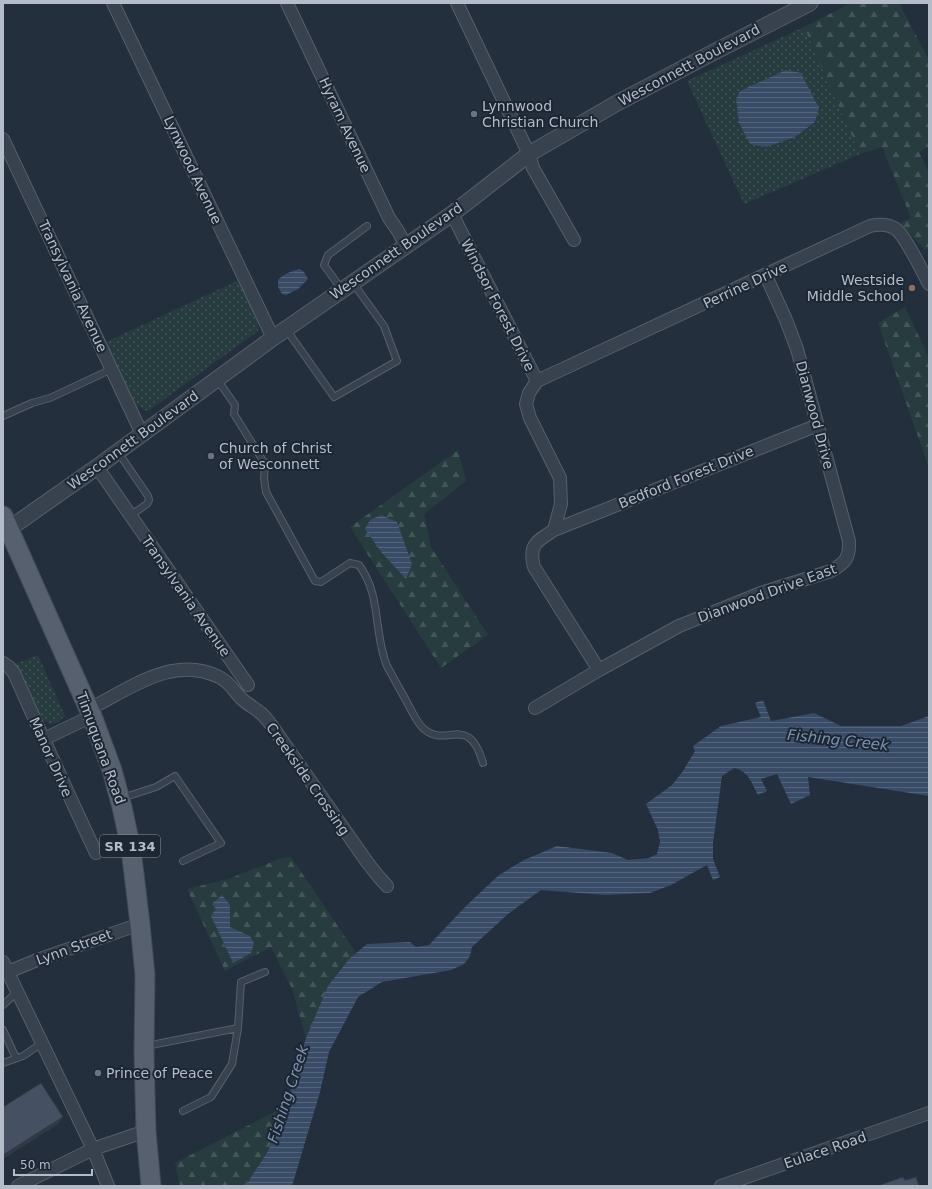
<svg xmlns="http://www.w3.org/2000/svg" width="932" height="1189" font-family="'DejaVu Sans',sans-serif">
  <style>
    .grass { fill: url(#grass-dots) }
    .forest { fill: url(#forest-firs); fill-rule: evenodd }
    .water { fill: url(#water-rules) }
    .lines { fill: none; stroke-linecap: round; stroke-linejoin: round }
    .service-casing { stroke: #565f6c; stroke-width: 8 }
    .minor-casing { stroke: #565f6c; stroke-width: 14 }
    .tertiary-casing { stroke: #565f6c; stroke-width: 17 }
    .primary-casing { stroke: #414a57; stroke-width: 21 }
    .service { stroke: #38414e; stroke-width: 6 }
    .minor { stroke: #38414e; stroke-width: 12 }
    .tertiary { stroke: #38414e; stroke-width: 15 }
    .primary { stroke: #56606e; stroke-width: 19 }
    .shaded-wall { fill: #303945 }
    .building { fill: #455162; stroke: #303945 }
    .worship-dot { fill: #6b7280; stroke: #1d2633; stroke-width: 1.5 }
    .education-dot { fill: #8d6e63; stroke: #1d2633; stroke-width: 1.5 }
    .labels { text-anchor: middle; dominant-baseline: central; stroke-width: 4; stroke-linejoin: round; paint-order: stroke }
    .shield { fill: #1d2633; stroke: #878f9c; stroke-width: 1 }
    .shield-label { font-size: 13px; font-weight: bold; fill: #b4bcc9 }
    .street-label { font-size: 14px; fill: #b4bcc9; stroke: #1d2633 }
    .poi-label { font-size: 14px; fill: #b4bcc9; stroke: #1d2633; text-anchor: start }
    .water-label { font-size: 15px; font-style: italic; fill: #7c92b1; stroke: #1d2633 }
  </style>
  <defs>
    <pattern id="grass-dots" width="8" height="8" patternUnits="userSpaceOnUse"><rect width="8" height="8" fill="#263c3f"/><path d="M2 2h.1M6 6h.1" fill="none" stroke="#435659" stroke-width="1.8" stroke-linecap="round"/></pattern>
    <pattern id="forest-firs" width="22" height="20" patternUnits="userSpaceOnUse"><rect width="22" height="20" fill="#263c3f"/><path d="M5 1l3.5 6h-7zM16 11l3.5 6h-7z" fill="#435659"/></pattern>
    <pattern id="water-rules" width="6" height="5" patternUnits="userSpaceOnUse"><rect width="6" height="5" fill="#394c67"/><path d="M0 2.5h6" fill="none" stroke="#53647b"/></pattern>
  </defs>
  <rect width="100%" height="100%" fill="#242f3e"/>
  <!-- grass -->
  <path class="grass" d="M804,27L860,154L744,204L687,81Z
    M239,280C245,293 260,318 258,331L148,411L142,409L135,404L106,342Z
    M38,655L65,716L58,722L50,724L42,719L15,664Z"/>
  <!-- forest -->
  <path class="forest" d="M851,3H899L929,60V146L919,152L929,173V248L925,250L900,223L911,218L882,147L860,154L804,27Z
    M905,307L929,358V468L878,323Z
    M458,450L466,481L424,514L431,547L488,635L441,668L350,527ZM370,520L382,553L366,529Z
    M291,857L356,953C330,974 319,1008 306,1038L292,989L271,947L225,971L187,889L228,879L282,858ZM230,905V927L250,936L233,963L211,916L216,909Z
    M286,1106L268,1151L251,1177L246,1186H180L175,1163Z"/>
  <!-- water -->
  <path class="water" d="M786,70L801,73L819,108L815,122L795,137L766,147L750,144L739,123L736,99L740,91Z
    M300,269L304,272L308,279L298,289L286,295L282,294L278,287V280C283,274 292,271 300,269Z
    M381,515L397,522L412,564L406,579L382,553L365,529L370,520Z
    M763,700L771,721L814,713L841,726H901L929,716V796L808,777L810,795L791,804L777,774L761,779L767,791L758,795C752,784 749,771 734,768L722,776L713,843V859L720,877L713,880L707,865L671,885L650,893L605,895L541,890L508,914L472,947L470,956L464,964L451,970L382,982L358,997L329,1052L320,1092L292,1186H246L251,1177L268,1151L286,1106L306,1038L328,986L349,959L367,944L410,942L416,947L429,945L467,905L499,875L524,860L557,846L612,853L628,860L649,858L657,854L660,842L658,830L646,804L672,785L683,771L695,751L693,746L721,726L761,717L755,703Z
    M222,895L230,905V927L250,936L254,943L251,953L233,963L211,916L216,909L212,904Z"/>
  <g class="lines">
    <!-- service casing -->
    <g class="service-casing">
      <path id="service" d="M342,290L324,265L328,255L367,226
        M286,329L334,397L397,361L384,326L353,283
        M217,379L235,405L234,414L265,464L264,478L266,492L315,581L321,582L350,563L359,565C382,596 373,632 387,666C394,679 402,693 409,706C414,715 417,723 424,729C447,749 468,712 483,763
        M3,416L32,403L50,398L112,369
        M118,452L148,496L149,500L147,504L131,515
        M122,798L156,787L175,776L221,843L183,861
        M3,1005L17,992
        M3,1030L16,1058
        M146,1046L238,1028L241,982L265,972
        M3,1063L23,1056L42,1043
        M183,1111L211,1097L232,1064L238,1028"/>
    </g>
    <!-- minor casing -->
    <g class="minor-casing">
      <path id="minor" d="M113,3L273,338
        M287,3L389,218L398,231L406,246
        M457,3L529,154L533,168L574,240
        M3,139L142,434
        M452,214L537,381
        M537,381L870,226C879,224 890,224 897,230C907,239 922,271 929,284
        M537,381L529,393L526,404L530,418L560,478L561,504L554,530C537,541 528,545 534,567L599,670
        M97,467L248,685
        M554,530L818,425
        M3,663L9,667L14,673C41,733 68,794 96,853
        M535,708L599,670L679,626L761,593L831,571C845,563 850,558 849,541L797,349L786,320L766,276
        M89,709C128,690 173,654 219,677C230,682 234,692 243,700C249,705 256,709 262,714C266,718 269,722 272,726L367,862L378,876L387,886
        M44,739L92,716
        M3,962L93,1149L108,1186
        M8,972L37,960L140,924
        M18,1186L93,1149L146,1131
        M721,1186L929,1113"/>
    </g>
    <!-- tertiary casing -->
    <g class="tertiary-casing">
      <path id="tertiary" d="M3,533L97,467L273,338L452,214L529,154L617,103L714,52L810,3"/>
    </g>
    <!-- primary casing -->
    <g class="primary-casing">
      <path id="primary" d="M3,516L92,716L112,770L122,807L131,849L140,924L145,975L144,1054L146,1131L151,1186"/>
    </g>
    <!-- service -->
    <use href="#service" class="service"/>
    <!-- minor -->
    <use href="#minor" class="minor"/>
    <!-- tertiary -->
    <use href="#tertiary" class="tertiary"/>
    <!-- primary -->
    <use href="#primary" class="primary"/>
  </g>
  <!-- shaded-wall -->
  <path class="shaded-wall" d="M63,1117L57,1125L3,1159V1155Z"/>
  <!-- building -->
  <path class="building" d="M41,1083L63,1117L3,1155V1107Z
    M903,1177L904,1179L906,1180L916,1177L919,1186H880V1185Z"/>
  <!-- markers -->
  <g class="worship-dot">
    <circle cx="474" cy="114" r="4"/>
    <circle cx="211" cy="456" r="4"/>
    <circle cx="98" cy="1073" r="4"/>
  </g>
  <circle class="education-dot" cx="912" cy="288" r="4"/>
  <g class="labels">
    <!-- shield labels -->
    <rect class="shield" x="100" y="835" width="60" height="22" rx="3"/>
    <g class="shield-label">
      <text x="130" y="846">SR 134</text>
    </g>
    <!-- street labels -->
    <g class="street-label">
      <text transform="translate(689 65) rotate(-28)">Wesconnett Boulevard</text>
      <text transform="translate(345 125) rotate(65)">Hyram Avenue</text>
      <text transform="translate(193 170) rotate(65)">Lynwood Avenue</text>
      <text transform="translate(396 251) rotate(-35)">Wesconnett Boulevard</text>
      <text transform="translate(745 285) rotate(-25)">Perrine Drive</text>
      <text transform="translate(73 286) rotate(65)">Transylvania Avenue</text>
      <text transform="translate(498 305) rotate(63)">Windsor Forest Drive</text>
      <text transform="translate(815 415) rotate(75)">Dianwood Drive</text>
      <text transform="translate(133 440) rotate(-36)">Wesconnett Boulevard</text>
      <text transform="translate(686 477) rotate(-22)">Bedford Forest Drive</text>
      <text transform="translate(767 593) rotate(-20)">Dianwood Drive East</text>
      <text transform="translate(186 596) rotate(55)">Transylvania Avenue</text>
      <text transform="translate(101 748) rotate(70)">Timuquana Road</text>
      <text transform="translate(51 757) rotate(66)">Manor Drive</text>
      <text transform="translate(308 779) rotate(55)">Creekside Crossing</text>
      <text transform="translate(74 947) rotate(-20)">Lynn Street</text>
      <text transform="translate(825 1150) rotate(-19)">Eulace Road</text>
    </g>
    <!-- poi labels -->
    <g class="poi-label">
      <text x="482" y="106">Lynnwood<tspan x="482" dy="16">Christian Church</tspan></text>
      <text x="904" y="280" text-anchor="end">Westside<tspan x="904" dy="16">Middle School</tspan></text>
      <text x="219" y="448">Church of Christ<tspan x="219" dy="16">of Wesconnett</tspan></text>
      <text x="106" y="1073">Prince of Peace</text>
    </g>
    <!-- water labels -->
    <g class="water-label">
      <text transform="translate(838 740) rotate(6)">Fishing Creek</text>
      <text transform="translate(288 1094) rotate(-72)">Fishing Creek</text>
    </g>
  </g>
  <!-- border -->
  <rect width="932" height="1189" fill="none" stroke="#b4bcc9" stroke-width="8"/>
  <!-- scale -->
  <path d="M14 1169v6h78v-6" fill="none" stroke="#b4bcc9" stroke-width="2"/>
  <text x="20" y="1169" font-size="12" fill="#b4bcc9" stroke="#1d2633" stroke-width="3" paint-order="stroke">50 m</text>
</svg>
